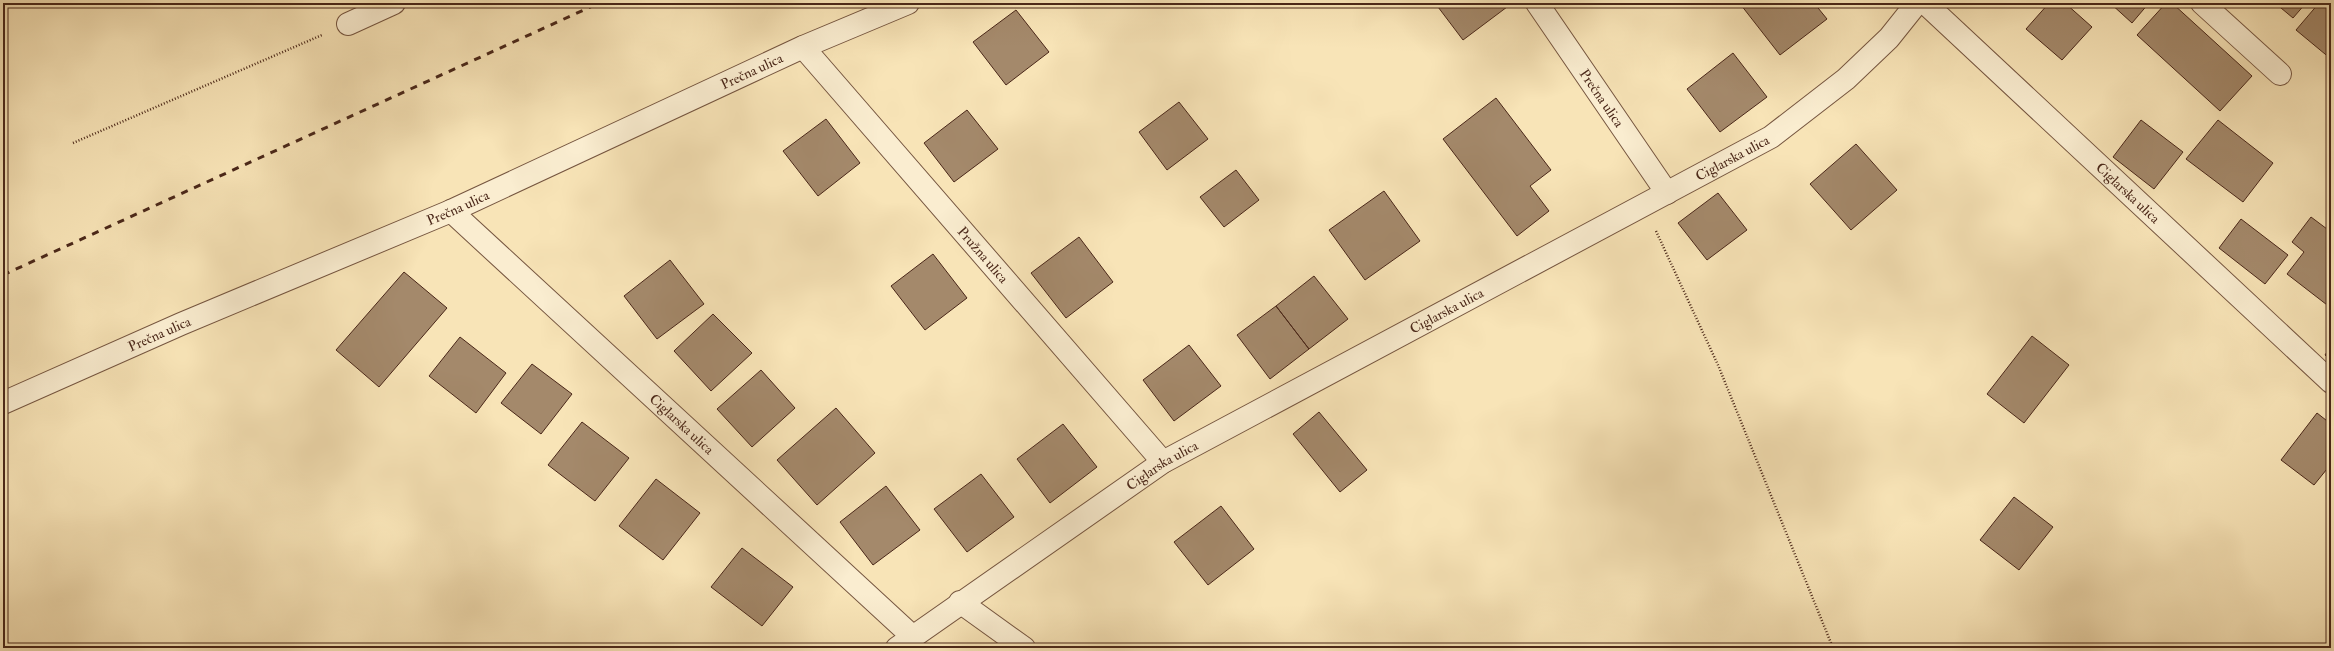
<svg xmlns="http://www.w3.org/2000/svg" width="2334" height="651" font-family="'IM FELL Double Pica',serif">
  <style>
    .building { fill: #a4896b; stroke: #4a2719 }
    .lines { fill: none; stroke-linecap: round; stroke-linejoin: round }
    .minor-casing { stroke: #765640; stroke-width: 24 }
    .path { stroke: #4a2719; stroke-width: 2.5; stroke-dasharray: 1 2; stroke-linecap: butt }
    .minor { stroke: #faedd0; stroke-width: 22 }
    .rail { stroke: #4a2719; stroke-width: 3; stroke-dasharray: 7 7; stroke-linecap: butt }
    .labels { text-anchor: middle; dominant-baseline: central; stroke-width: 3; stroke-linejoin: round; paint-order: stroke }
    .street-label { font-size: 14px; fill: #4a2719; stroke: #faedd0 }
  </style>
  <rect width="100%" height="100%" fill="#f8e4b7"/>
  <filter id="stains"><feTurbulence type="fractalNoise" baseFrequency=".005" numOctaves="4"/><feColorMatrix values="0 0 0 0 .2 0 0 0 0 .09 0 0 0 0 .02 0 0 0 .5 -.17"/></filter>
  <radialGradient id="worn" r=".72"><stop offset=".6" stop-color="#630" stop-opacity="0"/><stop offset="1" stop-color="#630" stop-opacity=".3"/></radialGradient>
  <!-- building -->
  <path class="building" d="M1435,3H1504L1507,7L1463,40Z
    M1744,3H1814L1827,19L1780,55L1741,5Z
    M2049,3H2065L2092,27L2062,60L2026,29Z
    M2110,3H2149L2132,23Z
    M2166,3H2172L2252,76L2220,111L2137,35Z
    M2275,3H2306L2293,18Z
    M2319,3H2331V59L2296,30Z
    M1016,10L1049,52L1006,85L973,42Z
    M1733,53L1767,97L1720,132L1687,89Z
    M1496,98L1551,170L1530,186L1549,211L1517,236L1443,139Z
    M1179,102L1208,139L1167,170L1139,132Z
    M967,110L998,149L954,182L924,143Z
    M826,119L860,163L818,196L783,151Z
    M2141,120L2183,152L2154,189L2113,157Z
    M2218,120L2273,163L2243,202L2186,159Z
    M1856,144L1897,190L1851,230L1810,184Z
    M1236,170L1259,200L1224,227L1200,197Z
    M1384,191L1420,241L1365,280L1329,230Z
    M1718,193L1747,230L1707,260L1678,223Z
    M2311,217L2331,232V308L2287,274L2304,252L2292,242Z
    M2241,219L2288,255L2265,284L2219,248Z
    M1079,237L1113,282L1066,318L1031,273Z
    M933,254L967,298L925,330L891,286Z
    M670,260L704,304L657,339L624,296Z
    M404,272L447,308L379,387L336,350Z
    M1314,276L1348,319L1309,349L1276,306Z
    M1276,306L1309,349L1270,379L1237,335Z
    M713,314L752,353L711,391L674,351Z
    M2032,336L2069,365L2024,423L1987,394Z
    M460,337L506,373L476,413L429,376Z
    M1189,345L1221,386L1174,421L1143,380Z
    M2331,346V360L2325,355Z
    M532,364L572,394L541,434L501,403Z
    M761,370L795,408L752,447L717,409Z
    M836,408L875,453L817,505L777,460Z
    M1319,412L1367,470L1340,492L1293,434Z
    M2317,413L2331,424V464L2314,485L2281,460Z
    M582,422L629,458L595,501L548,465Z
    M1063,424L1097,467L1050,503L1017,459Z
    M981,474L1014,517L967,552L934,509Z
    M656,479L700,513L663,560L619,526Z
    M886,486L920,530L873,565L840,522Z
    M2014,497L2053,527L2019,570L1980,540Z
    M1221,506L1254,549L1208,585L1174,542Z
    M742,548L793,587L762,626L711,587Z"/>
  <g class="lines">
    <!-- minor casing -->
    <g class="minor-casing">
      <g id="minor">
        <path id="s1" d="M1537,3L1667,193"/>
        <path id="s2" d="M1925,3L2331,382"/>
        <path d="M2202,3L2280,74"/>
        <path d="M348,24L394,3"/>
        <path id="s3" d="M803,47L1163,462"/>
        <path id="s4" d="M451,211L912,636"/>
        <path id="s5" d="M3,403L181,324L451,211L803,47L908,3"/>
        <path d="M960,602L1024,648"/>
        <path id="s6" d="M897,648L1163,462L1771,137L1846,79L1889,38L1917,3"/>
      </g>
    </g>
    <!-- path -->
    <path class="path" d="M73,143L322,35
      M1656,231L1718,365L1833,648"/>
    <!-- minor -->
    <use href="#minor" class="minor"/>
    <!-- rail -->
    <path class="rail" d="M3,275L599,3"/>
  </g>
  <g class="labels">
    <!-- street labels -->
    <g class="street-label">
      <text stroke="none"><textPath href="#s5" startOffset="819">Prečna ulica</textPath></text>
      <text stroke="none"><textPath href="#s1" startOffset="115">Prečna ulica</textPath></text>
      <text stroke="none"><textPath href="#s6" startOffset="970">Ciglarska ulica</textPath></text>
      <text stroke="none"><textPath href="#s2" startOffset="278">Ciglarska ulica</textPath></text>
      <text stroke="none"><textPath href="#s5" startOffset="495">Prečna ulica</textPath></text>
      <text stroke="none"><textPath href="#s3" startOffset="275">Pružna ulica</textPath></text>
      <text stroke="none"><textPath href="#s6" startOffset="646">Ciglarska ulica</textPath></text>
      <text stroke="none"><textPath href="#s5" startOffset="171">Prečna ulica</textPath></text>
      <text stroke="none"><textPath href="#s4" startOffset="314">Ciglarska ulica</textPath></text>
      <text stroke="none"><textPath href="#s6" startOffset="322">Ciglarska ulica</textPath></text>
    </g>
  </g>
  <!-- margin -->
  <rect width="2334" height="651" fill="none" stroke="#f8e4b7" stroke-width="16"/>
  <rect x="4" y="4" width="2326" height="643" fill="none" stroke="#4a2719" stroke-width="2"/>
  <rect x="8" y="8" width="2318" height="635" fill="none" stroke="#4a2719"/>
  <rect width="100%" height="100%" filter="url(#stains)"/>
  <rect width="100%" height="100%" fill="url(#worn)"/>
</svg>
